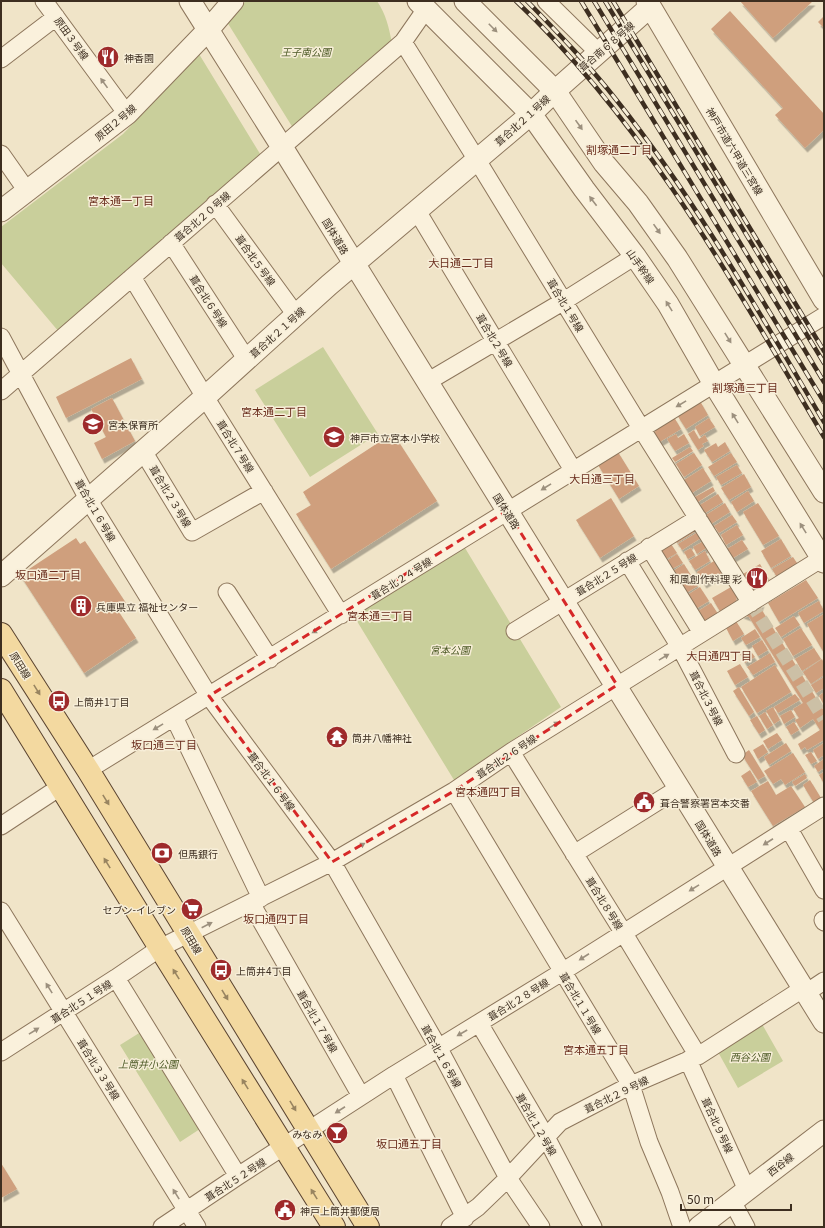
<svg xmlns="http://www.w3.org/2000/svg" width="825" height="1228" font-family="Georgia,'Noto Sans JP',serif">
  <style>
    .green { fill: #c9cf9b }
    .building { fill: #cf9f7d; filter: url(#shadow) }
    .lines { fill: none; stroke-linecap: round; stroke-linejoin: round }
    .pedestrian-tunnel { stroke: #ccc0a6; stroke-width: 13; stroke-dasharray: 13 6; stroke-linecap: butt }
    .minor-casing { stroke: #8d765c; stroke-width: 19 }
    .tertiary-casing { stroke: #8d765c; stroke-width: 23 }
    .primary-casing { stroke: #5b4430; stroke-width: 24 }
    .minor { stroke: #faf1dc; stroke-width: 17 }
    .tertiary { stroke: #faf1dc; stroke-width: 21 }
    .primary { stroke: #f3d9a0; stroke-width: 22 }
    .rail-casing { stroke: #3d2e20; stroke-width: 4.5 }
    .rail { stroke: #f7eed8; stroke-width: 3; stroke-dasharray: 9; stroke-linecap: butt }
    .oneway { fill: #9c907e }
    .oneway2 { fill: #988460 }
    .marked { fill: none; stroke: #d62828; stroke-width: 3; stroke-dasharray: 8 5; stroke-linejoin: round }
    .labels { text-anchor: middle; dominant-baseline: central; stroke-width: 3; stroke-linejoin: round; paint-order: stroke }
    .street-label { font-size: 10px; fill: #3d2e20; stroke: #f7eed8 }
    .park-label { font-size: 10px; font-style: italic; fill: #4d5a26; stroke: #f7eed8 }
    .poi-label { font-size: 10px; fill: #3d2e20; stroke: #f7eed8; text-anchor: start }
    .neighbourhood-label { font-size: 11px; fill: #6b2e1e; stroke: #f7eed8 }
  </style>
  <defs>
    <filter id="shadow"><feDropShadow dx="2.5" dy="4.5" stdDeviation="0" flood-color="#0004"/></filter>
  </defs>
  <rect width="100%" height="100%" fill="#f0e4c8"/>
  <!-- green -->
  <path class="green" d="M246,1H377C386,14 389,28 392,43L293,128L227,22Z
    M199,54L262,157L59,332L1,263V227L123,134Z
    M323,347L378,434L310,477L255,390Z
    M462,543L561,707L454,780L352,613Z
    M762,1024L783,1061L738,1088L718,1052Z
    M144,1030L203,1127L180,1142L120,1045Z"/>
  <!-- building -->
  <path class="building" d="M740,1H813L773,38Z
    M730,11L824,114V130L805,148L775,115L783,108L711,29Z
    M824,16V28L818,22Z
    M131,358L142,379L66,418L56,397Z
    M112,398L135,441L102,459L94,443L106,437L91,409Z
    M700,401L708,415L686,429L677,415Z
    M674,417L681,429L658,443L654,437L656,428Z
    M709,418L715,427L700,436L695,427Z
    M694,430L699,439L705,435L708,441L702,444L704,446L698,450L688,434Z
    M393,433L437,501L331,569L296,514L311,505L303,492Z
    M676,434L678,438L684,434L689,443L675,451L667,439Z
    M725,442L730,451L712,462L704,450L716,443L718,447Z
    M690,447L693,451L675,462L672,458Z
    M618,452L639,486L619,499L598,465Z
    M694,453L702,465L684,477L676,464Z
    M731,453L737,462L714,476L708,467Z
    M737,465L742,473L721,485L716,477Z
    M703,468L711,481L692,493L684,480Z
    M744,474L751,487L729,500L721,488Z
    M713,487L715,491L698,502L695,497Z
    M748,491L754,501L737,512L731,502Z
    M718,494L723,502L705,513L700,505Z
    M611,498L634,536L600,558L576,520Z
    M725,503L730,512L711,524L706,515Z
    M758,503L779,536L763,545L743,512Z
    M732,515L737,522L719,533L714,526Z
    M693,525L696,531L677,543L674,537Z
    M737,525L743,535L726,545L721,535Z
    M698,532L701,538L682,550L678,544Z
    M76,538L80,544L85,541L126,603L117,609L136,638L84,673L20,575Z
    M781,539L791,556L771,568L761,551Z
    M742,540L748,549L733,558L727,549Z
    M669,541L677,553L663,561L656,550Z
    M702,542L706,548L697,554L693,547Z
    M691,548L695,555L688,559L684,552Z
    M705,551L710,561L695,570L689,561Z
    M677,554L683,563L670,570L665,562Z
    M793,557L799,566L778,579L772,569Z
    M714,561L722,573L704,584L697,572Z
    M684,564L692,577L678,585L670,573Z
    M760,564L770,581L758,589L750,587L743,574Z
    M693,578L698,586L683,595L678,587Z
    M806,580L818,598L779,622L768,603Z
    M700,587L709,601L694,610L686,596Z
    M731,587L737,596L735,605L721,613L712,598Z
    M819,601L824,611L804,623L798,613Z
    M762,602L760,607L824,711V740L807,750L805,747L801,750L798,744L820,730L813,719L800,728L795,720L799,718L793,709L803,703L749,617L741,614Z
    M711,603L718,614L702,624L695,613Z
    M824,614V653L807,624Z
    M794,616L800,625L781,637L775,628Z
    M736,621L744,634L733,641L726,628Z
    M801,628L812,645L793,656L783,639Z
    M755,629L760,637L746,645L741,638Z
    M762,640L768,650L758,656L752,646Z
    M814,648L821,659L802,671L795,659Z
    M749,649L755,657L745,663L740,654Z
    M770,653L775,662L753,675L747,667Z
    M822,659L824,663V675L811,684L803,672Z
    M740,664L748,677L735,685L727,671Z
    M775,665L791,692L757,713L741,687Z
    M824,677V688L816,693L811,685Z
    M739,687L754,712L749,716L733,691Z
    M824,692V705L819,696Z
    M795,694L800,700L778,713L774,707Z
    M773,707L780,720L774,724L766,711Z
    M791,710L795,717L784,724L780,716Z
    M765,712L773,725L767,729L759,716Z
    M757,716L765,730L759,734L750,720Z
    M794,722L799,730L791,735L786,727Z
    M777,733L782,740L768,749L763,741Z
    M786,743L791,751L769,765L764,757Z
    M824,743V755L818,759L813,750Z
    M763,744L768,752L758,759L753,750Z
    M749,750L765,776L758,780L742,755Z
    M811,752L817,761L811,764L805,755Z
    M793,753L805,772L785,785L781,779L773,784L764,771Z
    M824,759V768L818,772L814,766Z
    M750,770L757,782L748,787L741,776Z
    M824,772V781L823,782L819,775Z
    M805,774L807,778L795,786L792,782Z
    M810,780L821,798L814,803L803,785Z
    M768,781L776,795L791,786L805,807L773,826L751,791Z
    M1,1163L17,1189L1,1198Z"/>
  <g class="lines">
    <!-- pedestrian-tunnel -->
    <path class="pedestrian-tunnel" d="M751,603L824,719"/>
    <!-- minor casing -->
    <g class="minor-casing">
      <path id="minor" d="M44,1L127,114
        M546,1L599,53
        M403,42L477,160L641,428L751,603
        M1,59L56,17
        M1,154L27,191
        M215,204L296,315
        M417,211L573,470
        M171,243L247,360
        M132,277L205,397L341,615
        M1,337L88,499L209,696L332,862L438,1047L508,1178L541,1227
        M427,382L564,301L635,256
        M1,391L403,42L426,9
        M143,451L192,532L264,491
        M649,547L702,633
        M627,561L680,647L736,754
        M227,592L270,659
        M515,631L698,518
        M174,717L261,898
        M511,752L623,932L698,1056
        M88,770L824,316
        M454,791L631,1085L649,1142L670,1192L682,1227
        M1,826L60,787
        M789,829L824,890
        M574,854L679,788
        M251,903L361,1096
        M1,911L197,1227
        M824,920H823L824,922
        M116,978L238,1176
        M806,993L824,981
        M479,1023L546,1137L593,1227
        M1,1052L116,978L160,948L332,862L454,791L511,752L824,557
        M688,1060L747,1190
        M394,1075L465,1218
        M732,1201L746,1227
        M162,1227L238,1176L394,1075L562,972L824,806
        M450,1227L478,1207L508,1178L560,1122L631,1085L698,1056L804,988"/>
    </g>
    <!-- tertiary casing -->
    <g class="tertiary-casing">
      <path id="tertiary" d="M190,1L282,147L824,1022
        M418,1L531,114L584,189L635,256L668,304L714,384L824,562
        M465,1L555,91L604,163L638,203L677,258L824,492
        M647,1L824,300
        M1,211L127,114L208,30L233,1
        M1,576L205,397L329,285L531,114L555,91L650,7
        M699,1227L824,1131"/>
    </g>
    <!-- primary casing -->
    <g class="primary-casing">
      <path id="primary" d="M1,634L88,770L368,1227
        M1,690L160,948L334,1227"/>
    </g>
    <!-- minor -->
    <use href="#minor" class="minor"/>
    <!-- tertiary -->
    <use href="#tertiary" class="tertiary"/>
    <!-- primary -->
    <use href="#primary" class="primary"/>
    <!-- rail casing -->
    <g class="rail-casing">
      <path id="rail" d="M516,1C646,124 734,284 824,437
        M527,1C559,34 590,66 618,102C696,200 760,314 824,422
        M581,1L824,402
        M594,1L824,382
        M605,1L824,363
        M613,1L824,351"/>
    </g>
    <!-- rail -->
    <use href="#rail" class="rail"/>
  </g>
  <!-- one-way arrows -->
  <defs><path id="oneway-solid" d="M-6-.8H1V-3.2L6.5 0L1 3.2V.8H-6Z"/></defs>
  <g class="oneway">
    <use href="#oneway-solid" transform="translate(493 28) rotate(45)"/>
    <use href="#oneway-solid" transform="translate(104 83) rotate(-126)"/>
    <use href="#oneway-solid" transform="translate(579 125) rotate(55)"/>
    <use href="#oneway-solid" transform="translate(593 201) rotate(-127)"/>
    <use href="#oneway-solid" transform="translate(657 229) rotate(55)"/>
    <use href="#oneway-solid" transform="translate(669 306) rotate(-122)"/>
    <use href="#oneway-solid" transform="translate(728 338) rotate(58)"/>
    <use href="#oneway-solid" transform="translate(681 404) rotate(149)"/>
    <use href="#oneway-solid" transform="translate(735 418) rotate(-122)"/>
    <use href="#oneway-solid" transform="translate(546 487) rotate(148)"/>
    <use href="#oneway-solid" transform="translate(803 528) rotate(-122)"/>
    <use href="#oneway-solid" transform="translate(317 630) rotate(149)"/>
    <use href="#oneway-solid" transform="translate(664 657) rotate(-31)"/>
    <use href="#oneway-solid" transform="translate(554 725) rotate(-32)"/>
    <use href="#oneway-solid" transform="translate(158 727) rotate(149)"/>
    <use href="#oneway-solid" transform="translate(768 842) rotate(147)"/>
    <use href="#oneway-solid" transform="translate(360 846) rotate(-30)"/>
    <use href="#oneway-solid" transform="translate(694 888) rotate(148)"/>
    <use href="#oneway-solid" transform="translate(207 925) rotate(-27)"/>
    <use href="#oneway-solid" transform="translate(584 957) rotate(147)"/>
    <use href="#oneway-solid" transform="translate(49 988) rotate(-122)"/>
    <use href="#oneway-solid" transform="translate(34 1031) rotate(-32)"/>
    <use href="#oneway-solid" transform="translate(462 1033) rotate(150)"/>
    <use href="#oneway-solid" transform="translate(340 1110) rotate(147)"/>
    <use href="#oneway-solid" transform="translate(176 1194) rotate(-122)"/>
  </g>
  <g class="oneway2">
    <use href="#oneway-solid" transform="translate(37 690) rotate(58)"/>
    <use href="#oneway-solid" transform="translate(106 800) rotate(58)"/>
    <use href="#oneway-solid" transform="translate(107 863) rotate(-122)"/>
    <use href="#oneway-solid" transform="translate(176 974) rotate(-122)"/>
    <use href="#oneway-solid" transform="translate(225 995) rotate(59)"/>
    <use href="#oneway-solid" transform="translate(245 1084) rotate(-122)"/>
    <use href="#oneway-solid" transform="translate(293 1106) rotate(59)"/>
    <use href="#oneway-solid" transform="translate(314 1194) rotate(-122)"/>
  </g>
  <!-- marked area -->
  <path class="marked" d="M507,511L617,685L454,791L332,862L209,696Z"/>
  <!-- icons -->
  <defs>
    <g id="restaurant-disc" transform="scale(1.15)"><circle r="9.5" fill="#9e2a2b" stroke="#f7eed8"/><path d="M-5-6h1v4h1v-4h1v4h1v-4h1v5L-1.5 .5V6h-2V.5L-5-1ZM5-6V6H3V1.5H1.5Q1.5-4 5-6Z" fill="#fff"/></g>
    <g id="school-disc" transform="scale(1.15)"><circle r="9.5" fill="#9e2a2b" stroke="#f7eed8"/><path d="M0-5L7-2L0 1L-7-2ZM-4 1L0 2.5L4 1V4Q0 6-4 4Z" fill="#fff"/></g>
    <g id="building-disc" transform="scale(1.15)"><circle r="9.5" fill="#9e2a2b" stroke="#f7eed8"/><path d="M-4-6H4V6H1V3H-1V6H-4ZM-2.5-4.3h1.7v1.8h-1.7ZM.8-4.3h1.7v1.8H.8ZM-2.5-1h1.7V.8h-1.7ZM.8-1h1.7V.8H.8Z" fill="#fff"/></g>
    <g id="bus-disc" transform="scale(1.15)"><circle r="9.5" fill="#9e2a2b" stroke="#f7eed8"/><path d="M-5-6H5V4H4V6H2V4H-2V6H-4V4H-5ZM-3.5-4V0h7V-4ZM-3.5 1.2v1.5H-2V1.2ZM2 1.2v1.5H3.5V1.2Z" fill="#fff"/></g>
    <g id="temple-disc" transform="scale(1.15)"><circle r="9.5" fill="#9e2a2b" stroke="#f7eed8"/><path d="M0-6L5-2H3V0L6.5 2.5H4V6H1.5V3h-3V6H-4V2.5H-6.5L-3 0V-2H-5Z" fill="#fff"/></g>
    <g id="civic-disc" transform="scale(1.15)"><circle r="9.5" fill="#9e2a2b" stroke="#f7eed8"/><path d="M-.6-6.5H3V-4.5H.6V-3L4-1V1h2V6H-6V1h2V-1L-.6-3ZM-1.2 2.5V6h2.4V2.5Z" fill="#fff"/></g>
    <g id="bank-disc" transform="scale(1.15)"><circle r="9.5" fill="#9e2a2b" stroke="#f7eed8"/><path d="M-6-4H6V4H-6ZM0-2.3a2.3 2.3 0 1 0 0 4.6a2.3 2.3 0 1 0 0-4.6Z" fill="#fff"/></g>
    <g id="supermarket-disc" transform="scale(1.15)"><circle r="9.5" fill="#9e2a2b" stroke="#f7eed8"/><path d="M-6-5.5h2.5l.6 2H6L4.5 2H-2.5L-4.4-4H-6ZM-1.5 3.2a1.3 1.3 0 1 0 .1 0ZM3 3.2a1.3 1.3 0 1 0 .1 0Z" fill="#fff"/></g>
    <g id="bar-disc" transform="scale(1.15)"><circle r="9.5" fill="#9e2a2b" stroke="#f7eed8"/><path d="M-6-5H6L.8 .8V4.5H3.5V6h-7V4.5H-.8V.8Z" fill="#fff"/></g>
  </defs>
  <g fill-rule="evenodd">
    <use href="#restaurant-disc" x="108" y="57"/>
    <use href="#school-disc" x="93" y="424"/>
    <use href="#school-disc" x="334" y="437"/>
    <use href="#restaurant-disc" x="757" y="578"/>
    <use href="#building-disc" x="81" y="606"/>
    <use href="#bus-disc" x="59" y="701"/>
    <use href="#temple-disc" x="337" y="737"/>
    <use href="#civic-disc" x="644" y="802"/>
    <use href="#bank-disc" x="162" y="853"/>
    <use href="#supermarket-disc" x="192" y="909"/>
    <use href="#bus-disc" x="221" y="970"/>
    <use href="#bar-disc" x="337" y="1133"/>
    <use href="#civic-disc" x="285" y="1210"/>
  </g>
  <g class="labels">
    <!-- street labels -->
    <g class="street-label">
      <text transform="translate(72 38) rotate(54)">原田３号線</text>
      <text transform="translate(606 46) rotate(-41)">葺合南６８号線</text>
      <text transform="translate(522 120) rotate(-42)">葺合北２１号線</text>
      <text transform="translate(115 122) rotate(-40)">原田２号線</text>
      <text transform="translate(735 151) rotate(59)">神戸市道六甲道三宮線</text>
      <text transform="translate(202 216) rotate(-41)">葺合北２０号線</text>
      <text transform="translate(336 236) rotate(59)">国体道路</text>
      <text transform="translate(256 260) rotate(54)">葺合北５号線</text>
      <text transform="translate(641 266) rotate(55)">山手幹線</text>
      <text transform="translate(209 301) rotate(57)">葺合北６号線</text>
      <text transform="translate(566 305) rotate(59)">葺合北１号線</text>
      <text transform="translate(277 332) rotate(-42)">葺合北２１号線</text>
      <text transform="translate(495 340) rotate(59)">葺合北２号線</text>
      <text transform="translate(236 446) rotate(58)">葺合北７号線</text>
      <text transform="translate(171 496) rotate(59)">葺合北２３号線</text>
      <text transform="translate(96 510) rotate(60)">葺合北１６号線</text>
      <text transform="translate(507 511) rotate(58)">国体道路</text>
      <text transform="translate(606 574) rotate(-32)">葺合北２５号線</text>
      <text transform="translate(401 578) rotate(-32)">葺合北２４号線</text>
      <text transform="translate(21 665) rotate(58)">原田線</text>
      <text transform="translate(707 698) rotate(63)">葺合北３号線</text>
      <text transform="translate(506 756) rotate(-34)">葺合北２６号線</text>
      <text transform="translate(272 781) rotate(53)">葺合北１６号線</text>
      <text transform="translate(709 838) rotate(59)">国体道路</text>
      <text transform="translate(605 903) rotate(58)">葺合北８号線</text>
      <text transform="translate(192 940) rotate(59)">原田線</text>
      <text transform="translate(518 999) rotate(-32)">葺合北２８号線</text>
      <text transform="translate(81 1001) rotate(-33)">葺合北５１号線</text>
      <text transform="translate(581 1003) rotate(59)">葺合北１１号線</text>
      <text transform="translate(318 1021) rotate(60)">葺合北１７号線</text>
      <text transform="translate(442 1056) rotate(61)">葺合北１６号線</text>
      <text transform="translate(99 1069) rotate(58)">葺合北３３号線</text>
      <text transform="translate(616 1094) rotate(-26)">葺合北２９号線</text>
      <text transform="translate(537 1124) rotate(60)">葺合北１２号線</text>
      <text transform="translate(718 1125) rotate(65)">葺合北９号線</text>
      <text transform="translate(780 1164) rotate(-38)">西谷線</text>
      <text transform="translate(235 1179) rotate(-33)">葺合北５２号線</text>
    </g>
    <!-- park labels -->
    <g class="park-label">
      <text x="306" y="51">王子南公園</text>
      <text x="450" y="649">宮本公園</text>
      <text x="750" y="1056">西谷公園</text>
      <text x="148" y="1063">上筒井小公園</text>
    </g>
    <!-- poi labels -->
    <g class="poi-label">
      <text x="124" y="57">神香園</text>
      <text x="108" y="424">宮本保育所</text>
      <text x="350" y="437">神戸市立宮本小学校</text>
      <text x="742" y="578" text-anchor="end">和風創作料理 彩</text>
      <text x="96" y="606">兵庫県立 福祉センター</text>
      <text x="74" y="701">上筒井1丁目</text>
      <text x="352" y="737">筒井八幡神社</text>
      <text x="660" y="802">葺合警察署宮本交番</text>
      <text x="178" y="853">但馬銀行</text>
      <text x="176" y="909" text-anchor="end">セブン-イレブン</text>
      <text x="236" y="970">上筒井4丁目</text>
      <text x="322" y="1133" text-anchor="end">みなみ</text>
      <text x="300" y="1210">神戸上筒井郵便局</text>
    </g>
    <!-- neighbourhood labels -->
    <g class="neighbourhood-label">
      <text x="619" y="149">割塚通二丁目</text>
      <text x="121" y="200">宮本通一丁目</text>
      <text x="461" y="262">大日通二丁目</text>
      <text x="745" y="387">割塚通三丁目</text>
      <text x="274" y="411">宮本通二丁目</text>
      <text x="602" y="478">大日通三丁目</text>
      <text x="48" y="574">坂口通二丁目</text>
      <text x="380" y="615">宮本通三丁目</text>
      <text x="719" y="655">大日通四丁目</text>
      <text x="164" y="744">坂口通三丁目</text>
      <text x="488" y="791">宮本通四丁目</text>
      <text x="276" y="918">坂口通四丁目</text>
      <text x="596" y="1049">宮本通五丁目</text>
      <text x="409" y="1143">坂口通五丁目</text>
    </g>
  </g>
  <!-- border -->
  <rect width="825" height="1228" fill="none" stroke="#3d2e20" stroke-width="4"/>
  <!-- scale -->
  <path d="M681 1204v6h110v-6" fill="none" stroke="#3d2e20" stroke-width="2"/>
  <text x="687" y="1204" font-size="12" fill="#3d2e20" stroke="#f7eed8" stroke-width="3" paint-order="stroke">50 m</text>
</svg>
